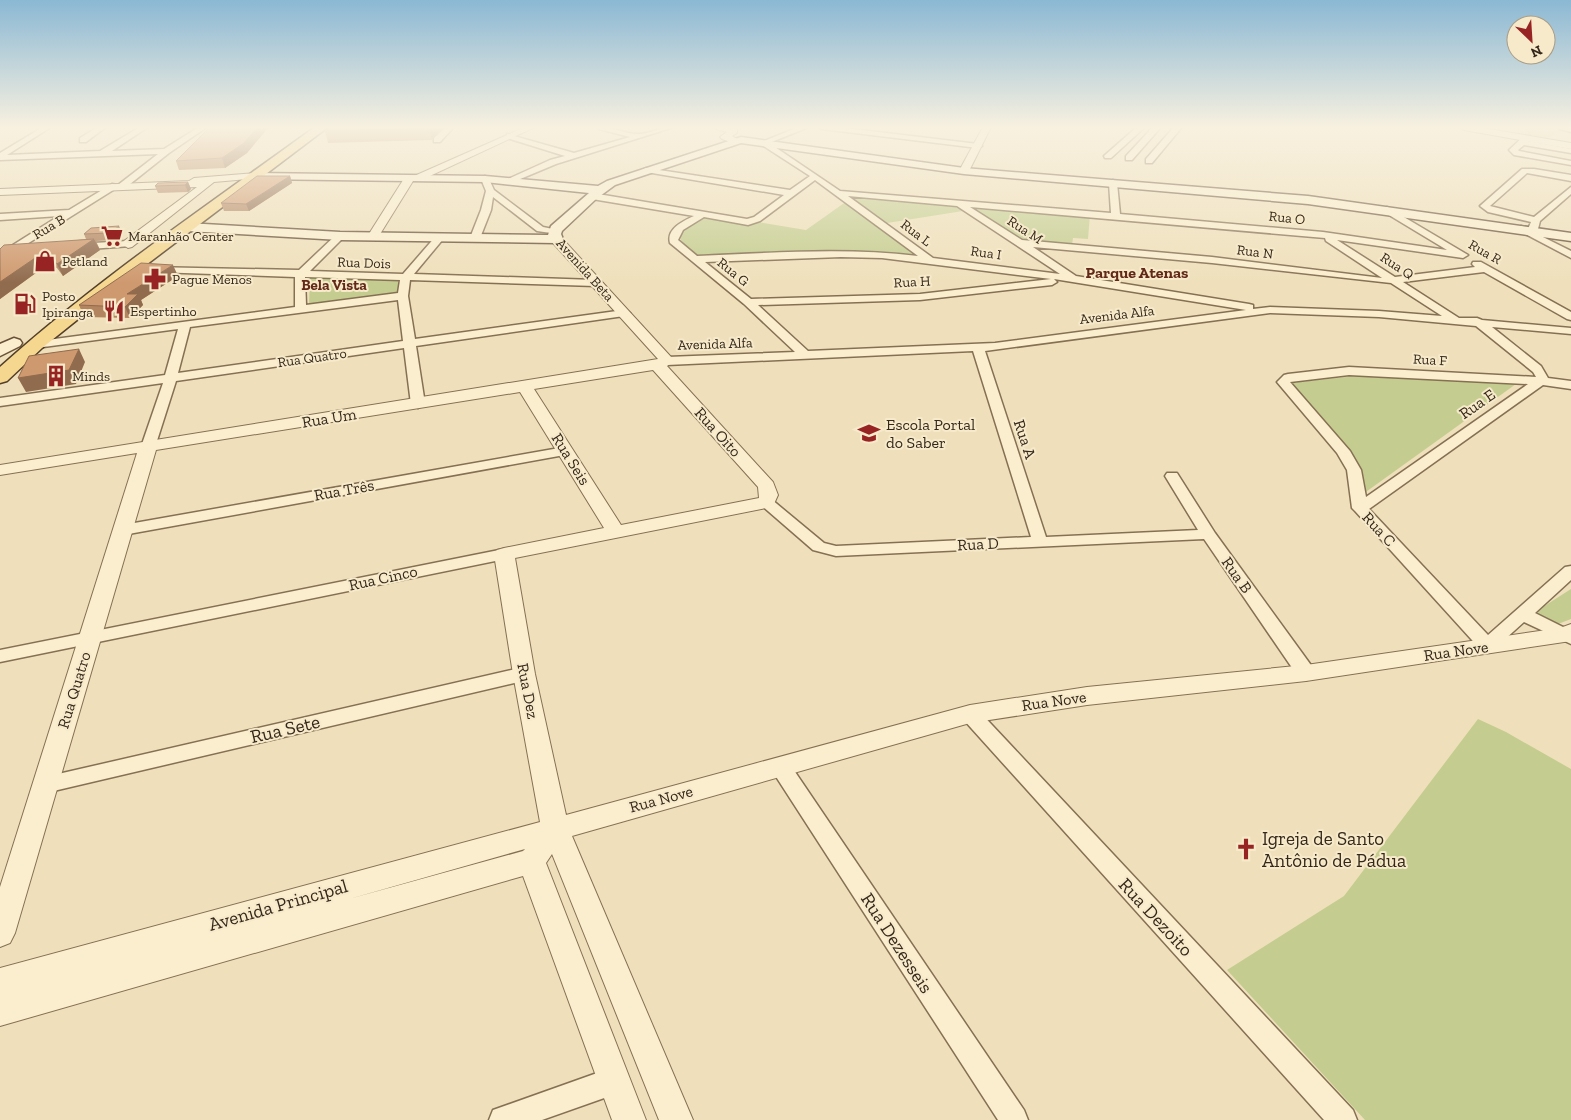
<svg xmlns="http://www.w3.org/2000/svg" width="1571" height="1120" font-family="'Zilla Slab',serif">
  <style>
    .green { fill: #c4cd8f }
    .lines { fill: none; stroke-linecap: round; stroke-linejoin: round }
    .minor-casing { stroke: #867054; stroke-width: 3 }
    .tertiary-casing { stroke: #867054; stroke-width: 2 }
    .secondary-casing { stroke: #685138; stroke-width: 3 }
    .primary-casing { stroke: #533e29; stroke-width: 3 }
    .minor { fill: #faeece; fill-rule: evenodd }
    .tertiary { fill: #faeece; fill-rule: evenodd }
    .secondary { fill: #faeece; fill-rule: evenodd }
    .primary { fill: #f5d78f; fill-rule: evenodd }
    .wall { fill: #b2845f }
    .shaded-wall { fill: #916b4e }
    .building { fill: #cf996f; stroke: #916b4e }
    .labels { text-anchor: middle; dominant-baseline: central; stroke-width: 4; stroke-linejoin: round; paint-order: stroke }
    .far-street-label { font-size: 14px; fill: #35271a; stroke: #f6eaca }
    .far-poi-label { font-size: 14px; fill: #35271a; stroke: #f6eaca; text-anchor: start }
    .far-neighbourhood-label { font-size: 15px; font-weight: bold; fill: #632918; stroke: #f6eaca }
    .far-quarter-label { font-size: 16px; font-weight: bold; fill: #632918; stroke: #f6eaca }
    .street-label { font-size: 16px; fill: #35271a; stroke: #f6eaca }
    .poi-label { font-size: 16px; fill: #35271a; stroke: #f6eaca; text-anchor: start }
    .near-street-label { font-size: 19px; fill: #35271a; stroke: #f6eaca }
    .near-poi-label { font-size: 19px; fill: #35271a; stroke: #f6eaca; text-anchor: start }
  </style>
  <rect width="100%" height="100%" fill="#efe0bb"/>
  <!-- green -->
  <path class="green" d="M1532,127H1544L1565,131L1546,138L1517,132Z
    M849,196L952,205L963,211L887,223Z
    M847,201L915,254L855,252L698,256C670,236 678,233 703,217L742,225L758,222L806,230Z
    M967,206L1090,215L1088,239L1073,238L1072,245L1023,241Z
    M310,277L398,280V294L309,305Z
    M1356,376L1516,384L1363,494L1359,472L1290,383Z
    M1571,589V619L1558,624L1535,612Z
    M1478,719L1506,732L1571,769V1120H1365L1227,970L1344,896Z"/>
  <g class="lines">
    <!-- minor casing -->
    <g class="minor-casing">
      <path id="minor" d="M43,127H51L7,155L100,151L140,127H148L112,151L164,149L199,127H207L169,153L125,188L118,187L11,254H5V250L59,216L0,220V214L69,210L112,184L118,185L158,154L0,160V153Z
        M98,127H106L86,142H80V138Z
        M446,127H454L440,142H434V138Z
        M599,127C612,127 626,134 638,134C651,134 661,126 674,127L556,164L513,182L506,180L550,160L565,156L507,138V134L574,153L630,137L599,129Z
        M799,127H809L769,143L840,191L1111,213L1109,183L1113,180L1117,183L1120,214L1323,232L1447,250L1384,212L1382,210L1387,207L1468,255L1463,258L1337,240L1395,277L1475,267L1472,264L1473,262H1481L1571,312V320L1567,319L1484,272L1403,282L1459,318H1477L1482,320L1571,328V334L1492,327L1541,366L1548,378L1571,381V389L1543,385L1369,509L1488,635L1565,567L1571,566V580L1535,613L1571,631V644L1524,622L1493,650L1487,652L1481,650L1355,511L1352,508L1347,470L1337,453L1277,382L1284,375L1288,374L1349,367L1536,377L1533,372L1476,326L1379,317L1270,313L985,351L1046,537L1198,530L1165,476L1167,473H1177L1215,533L1313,668L1315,673L1313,678L1306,680L1299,678L1204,539L836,556L813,550L761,505L758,502L761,499H771L824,543L836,546L1031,537L973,351L667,365L661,361L667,357L795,352L744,304L670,243C666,229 683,221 694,216L592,199L588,196L592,193L747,219L754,217L784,195L646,172L642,170L646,168L790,190L810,176L759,143ZM815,180L918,256C845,247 771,253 697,256L678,240L683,230L704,217L748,225L760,221ZM848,196L957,206L1060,274L933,258ZM970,207L1325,238L1326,241L1382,278L1212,257L1022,240ZM1033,247L1212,263L1391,283L1442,316L1379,311L1270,307L1253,309V305L1249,304L1076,276ZM841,257L882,258L1051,279L920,294L751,299L705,262ZM1054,279L1246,310L995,343L808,351L758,305L920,300L1052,285L1057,282ZM1349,375L1528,384L1366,497L1361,470L1350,451L1290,382Z
        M818,127H836L978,144L982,146L978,148L822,129Z
        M1137,127H1145L1111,158H1105L1104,156Z
        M1153,127H1161L1132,160H1126V156Z
        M1174,127H1182L1152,163H1146V159Z
        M1524,136H1530L1531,138L1528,141L1571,149V153L1524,145L1518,150L1519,151L1571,161V165L1514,155L1509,150Z
        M1522,169H1534L1571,175V181L1527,173L1490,206L1534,217L1571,187V194L1540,221L1538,229L1533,232L1571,251V258L1516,229L1521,226L1528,229L1531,222L1488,212L1480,206Z
        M485,176L489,179L494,190L543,227L558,230V234L537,231L493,197L491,210L480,238L478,240H472L470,238L481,210L486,191L481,179Z
        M340,233L343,234V238L310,271L403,274L436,236L439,235L444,238L414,274L595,280L600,283L595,286L410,280L408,296L415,339L624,310L630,313L624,316L416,346L425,404L418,408L411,404L404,348L176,381L155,447L148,451L141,447L163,383L0,406V398L165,375L178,329L36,348L32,346L30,344L32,342L295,307V277L155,272L151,271V267L299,270L337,234ZM305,277L400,280L398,293L306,305ZM398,300L403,341L178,373L190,327Z
        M128,241L131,242V246L76,250L71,247L76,244Z
        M565,447L570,448L572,451L570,454L123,535L117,533L115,530L117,527L123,525Z
        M504,549L510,550L512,554L510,558L0,662V650Z
        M524,667L531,669L533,674L531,679L45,793L38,791L35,785L38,779L45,777Z
        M970,707L977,709L1353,1110L1357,1120H1324L963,719L960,714L963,709Z
        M780,758L787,760L1024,1110L1028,1120H998L773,772L770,766L773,760Z
        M614,1067L624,1071L628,1081L624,1091L542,1120H489L493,1110Z"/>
    </g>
    <!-- tertiary casing -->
    <g class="tertiary-casing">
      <path id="tertiary" d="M525,127H535L419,181H413L377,239H369L367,237L405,177H412Z
        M715,127L737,129V133L732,136L741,141L736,144L722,139L720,137L727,132L716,129Z
        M983,127H991L968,173H960L959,171Z
        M1460,127H1477L1571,143V149L1464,130Z
        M256,173L260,174V178L214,182L132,247L128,248L122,244L124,241L197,187L0,195V189L189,181L194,178Z
        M556,235L560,236L672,358L674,361L667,366L773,482L778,495L773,506L766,508L515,558L535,674L566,815L970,705L1087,687L1306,665L1560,628L1571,624V641L1306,681L1087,705L970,723L572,836L693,1120H659L552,854L546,863L646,1120H612L523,876L0,1026V968L540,822L513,674L494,554L497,550L504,548L604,528L520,392L156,450L15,933L10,943L0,947V887L137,453L0,475V465L658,359L552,242L550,239L552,236ZM653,370L758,487L759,498L621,525L534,389ZM525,849L523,851L349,899Z"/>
    </g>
    <!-- secondary casing -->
    <g class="secondary-casing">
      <path id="secondary" d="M1559,127H1571V132L1560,129Z
        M741,137L964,168L1308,196L1571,233V241L1308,204L964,174L741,143L615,185L596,199L562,231L561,234L563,239L556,243L340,240L187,231L181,227L187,223L340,232L548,235L551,226L589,193L485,182L256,179L250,176L256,173L485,176L598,186L607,181Z
        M14,338L20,340L22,343L20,346L0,356V344Z"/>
    </g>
    <!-- primary casing -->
    <g class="primary-casing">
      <path id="primary" d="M315,127H328L138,271L42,348L7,381L0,383V367C98,279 209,204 315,127Z"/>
    </g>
    <!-- minor -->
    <use href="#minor" class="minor"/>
    <!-- tertiary -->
    <use href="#tertiary" class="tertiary"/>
    <!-- secondary -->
    <use href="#secondary" class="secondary"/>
    <!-- primary -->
    <use href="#primary" class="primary"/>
  </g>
  <!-- wall -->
  <path class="wall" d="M210,127H276L274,128L267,129L247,153L225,168L179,170L176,161Z
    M331,127H444L433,137L432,140L328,143L325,131Z
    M290,176L292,183L249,211H224L221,203Z
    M188,182L191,189L188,192L158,193L155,186Z
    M91,228L123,234L114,240L96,241L100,250L63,276L57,268L44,267L0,299V249L86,239L84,234Z
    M178,276L141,300L143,305L130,318L84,317L79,305Z"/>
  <!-- shaded-wall -->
  <path class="shaded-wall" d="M258,127H276L274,128L267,129L247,153L225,168L222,158Z
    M430,127H444L433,137L432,140L429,128Z
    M290,176L292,183L249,211L246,204Z
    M188,182L191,189L188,192L185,185Z
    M119,226L123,234L114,240L110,233Z
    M94,239L100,250L63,276L57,264Z
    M38,256L44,267L0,299V282Z
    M173,265L178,276L141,300L143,305L130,318L125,307L127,294Z
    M79,349L85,362L76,384L26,392L18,378Z"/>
  <!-- building -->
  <path class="building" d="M210,127H258L244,143L222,158L176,161Z
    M331,127H430L429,128L325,131Z
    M257,176H290L246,204L221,203Z
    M188,182L185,185L155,186L158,183Z
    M119,226L110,233L84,234L91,228Z
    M94,239L57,264L52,258L55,256H38L0,282V249L4,245Z
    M141,263L173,265L127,294H138L125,307L79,305Z
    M79,349L69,370L18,378L29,356Z"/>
  <!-- sky -->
  <linearGradient id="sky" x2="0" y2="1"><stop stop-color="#8bb8d4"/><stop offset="0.45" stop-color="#f8f1e0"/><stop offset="1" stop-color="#f8f1e0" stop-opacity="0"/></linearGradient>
  <rect width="1571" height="283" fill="url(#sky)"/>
  <!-- icons -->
  <defs>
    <g id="supermarket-bare" transform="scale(1.725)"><path d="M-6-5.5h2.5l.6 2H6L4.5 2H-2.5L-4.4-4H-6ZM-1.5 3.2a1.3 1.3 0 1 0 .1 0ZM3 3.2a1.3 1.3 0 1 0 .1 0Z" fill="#972422" stroke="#f6eaca" stroke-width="2.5" paint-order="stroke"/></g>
    <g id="shop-bare" transform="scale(1.725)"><path d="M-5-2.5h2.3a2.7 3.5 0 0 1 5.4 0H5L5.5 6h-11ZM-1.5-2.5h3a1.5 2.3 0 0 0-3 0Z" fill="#972422" stroke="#f6eaca" stroke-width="2.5" paint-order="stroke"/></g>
    <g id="pharmacy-bare" transform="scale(1.725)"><path d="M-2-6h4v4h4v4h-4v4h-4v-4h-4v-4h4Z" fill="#972422" stroke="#f6eaca" stroke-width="2.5" paint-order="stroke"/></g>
    <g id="fuel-bare" transform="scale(1.725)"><path d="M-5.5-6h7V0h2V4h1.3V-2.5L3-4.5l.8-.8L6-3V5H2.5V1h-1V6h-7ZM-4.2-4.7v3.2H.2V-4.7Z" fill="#972422" stroke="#f6eaca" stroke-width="2.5" paint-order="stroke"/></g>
    <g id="restaurant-bare" transform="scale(1.725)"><path d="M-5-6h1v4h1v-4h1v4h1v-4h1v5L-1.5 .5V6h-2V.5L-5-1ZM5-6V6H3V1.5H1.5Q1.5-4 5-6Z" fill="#972422" stroke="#f6eaca" stroke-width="2.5" paint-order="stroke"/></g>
    <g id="building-bare" transform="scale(1.725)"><path d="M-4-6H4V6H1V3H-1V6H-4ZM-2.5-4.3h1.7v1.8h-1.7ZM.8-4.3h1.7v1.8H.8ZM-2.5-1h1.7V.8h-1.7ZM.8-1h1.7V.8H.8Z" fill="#972422" stroke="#f6eaca" stroke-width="2.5" paint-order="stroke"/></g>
    <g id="school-bare" transform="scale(1.725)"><path d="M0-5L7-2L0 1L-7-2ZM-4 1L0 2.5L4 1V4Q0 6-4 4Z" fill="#972422" stroke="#f6eaca" stroke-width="2.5" paint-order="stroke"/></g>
    <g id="church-bare" transform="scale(1.725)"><path d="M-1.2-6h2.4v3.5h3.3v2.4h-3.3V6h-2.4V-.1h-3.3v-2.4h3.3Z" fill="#972422" stroke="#f6eaca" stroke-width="2.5" paint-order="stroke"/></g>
  </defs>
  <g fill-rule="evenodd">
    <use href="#supermarket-bare" x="112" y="236"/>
    <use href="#shop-bare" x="45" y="261"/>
    <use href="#pharmacy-bare" x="155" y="279"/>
    <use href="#fuel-bare" x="25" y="304"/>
    <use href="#restaurant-bare" x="114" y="311"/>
    <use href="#building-bare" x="56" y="376"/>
    <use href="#school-bare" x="869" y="433"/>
    <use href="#church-bare" x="1246" y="849"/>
  </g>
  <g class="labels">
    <!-- far-street labels -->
    <g class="far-street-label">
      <text transform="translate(1287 218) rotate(6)">Rua O</text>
      <text transform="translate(49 227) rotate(-31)">Rua B</text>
      <text transform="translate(1025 230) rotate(33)">Rua M</text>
      <text transform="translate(916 233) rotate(37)">Rua L</text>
      <text transform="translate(1255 252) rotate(7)">Rua N</text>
      <text transform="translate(1485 252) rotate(30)">Rua R</text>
      <text transform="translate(986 253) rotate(8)">Rua I</text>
      <text transform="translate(364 263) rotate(2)">Rua Dois</text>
      <text transform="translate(1397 266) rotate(33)">Rua Q</text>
      <text transform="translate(585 270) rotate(48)">Avenida Beta</text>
      <text transform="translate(733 272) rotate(39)">Rua G</text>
      <text transform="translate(912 282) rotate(-3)">Rua H</text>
      <text transform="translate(1117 315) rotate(-7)">Avenida Alfa</text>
      <text transform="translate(715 344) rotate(-2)">Avenida Alfa</text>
      <text transform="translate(312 358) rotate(-8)">Rua Quatro</text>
      <text transform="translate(1430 360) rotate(3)">Rua F</text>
    </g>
    <!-- far-poi labels -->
    <g class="far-poi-label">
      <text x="128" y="236">Maranhão Center</text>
      <text x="62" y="261">Petland</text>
      <text x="172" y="279">Pague Menos</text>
      <text x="42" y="296">Posto<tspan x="42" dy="16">Ipiranga</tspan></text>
      <text x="130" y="311">Espertinho</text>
      <text x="72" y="376">Minds</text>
    </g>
    <!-- far-neighbourhood labels -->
    <g class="far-neighbourhood-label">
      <text x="334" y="285">Bela Vista</text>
    </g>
    <!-- far-quarter labels -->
    <g class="far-quarter-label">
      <text x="1137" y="272">Parque Atenas</text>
    </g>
    <!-- street labels -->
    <g class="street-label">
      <text transform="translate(1477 404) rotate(-35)">Rua E</text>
      <text transform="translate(329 418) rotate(-9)">Rua Um</text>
      <text transform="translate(718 432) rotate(48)">Rua Oito</text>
      <text transform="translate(1025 439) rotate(72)">Rua A</text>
      <text transform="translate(571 459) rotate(58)">Rua Seis</text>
      <text transform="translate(344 490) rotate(-10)">Rua Três</text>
      <text transform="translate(1379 529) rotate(47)">Rua C</text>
      <text transform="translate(978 544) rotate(-3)">Rua D</text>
      <text transform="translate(1237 575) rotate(55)">Rua B</text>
      <text transform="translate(383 578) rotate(-12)">Rua Cinco</text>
      <text transform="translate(1456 651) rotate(-8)">Rua Nove</text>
      <text transform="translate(74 690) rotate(-73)">Rua Quatro</text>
      <text transform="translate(528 691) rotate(79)">Rua Dez</text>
      <text transform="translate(1054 701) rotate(-8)">Rua Nove</text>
      <text transform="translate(661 799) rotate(-15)">Rua Nove</text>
    </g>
    <!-- poi labels -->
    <g class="poi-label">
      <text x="886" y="424">Escola Portal<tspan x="886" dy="18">do Saber</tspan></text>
    </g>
    <!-- near-street labels -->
    <g class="near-street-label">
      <text transform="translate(285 729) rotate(-13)">Rua Sete</text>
      <text transform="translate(278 905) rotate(-16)">Avenida Principal</text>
      <text transform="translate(1156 917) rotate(47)">Rua Dezoito</text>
      <text transform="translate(897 943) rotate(57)">Rua Dezesseis</text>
    </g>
    <!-- near-poi labels -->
    <g class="near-poi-label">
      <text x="1262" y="838">Igreja de Santo<tspan x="1262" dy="22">Antônio de Pádua</tspan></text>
    </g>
  </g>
  <!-- north arrow -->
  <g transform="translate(1531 40) rotate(155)"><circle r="24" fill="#f6eaca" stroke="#a99c84"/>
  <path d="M0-4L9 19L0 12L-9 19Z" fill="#972422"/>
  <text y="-8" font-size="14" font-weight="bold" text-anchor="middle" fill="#35271a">N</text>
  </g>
</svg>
